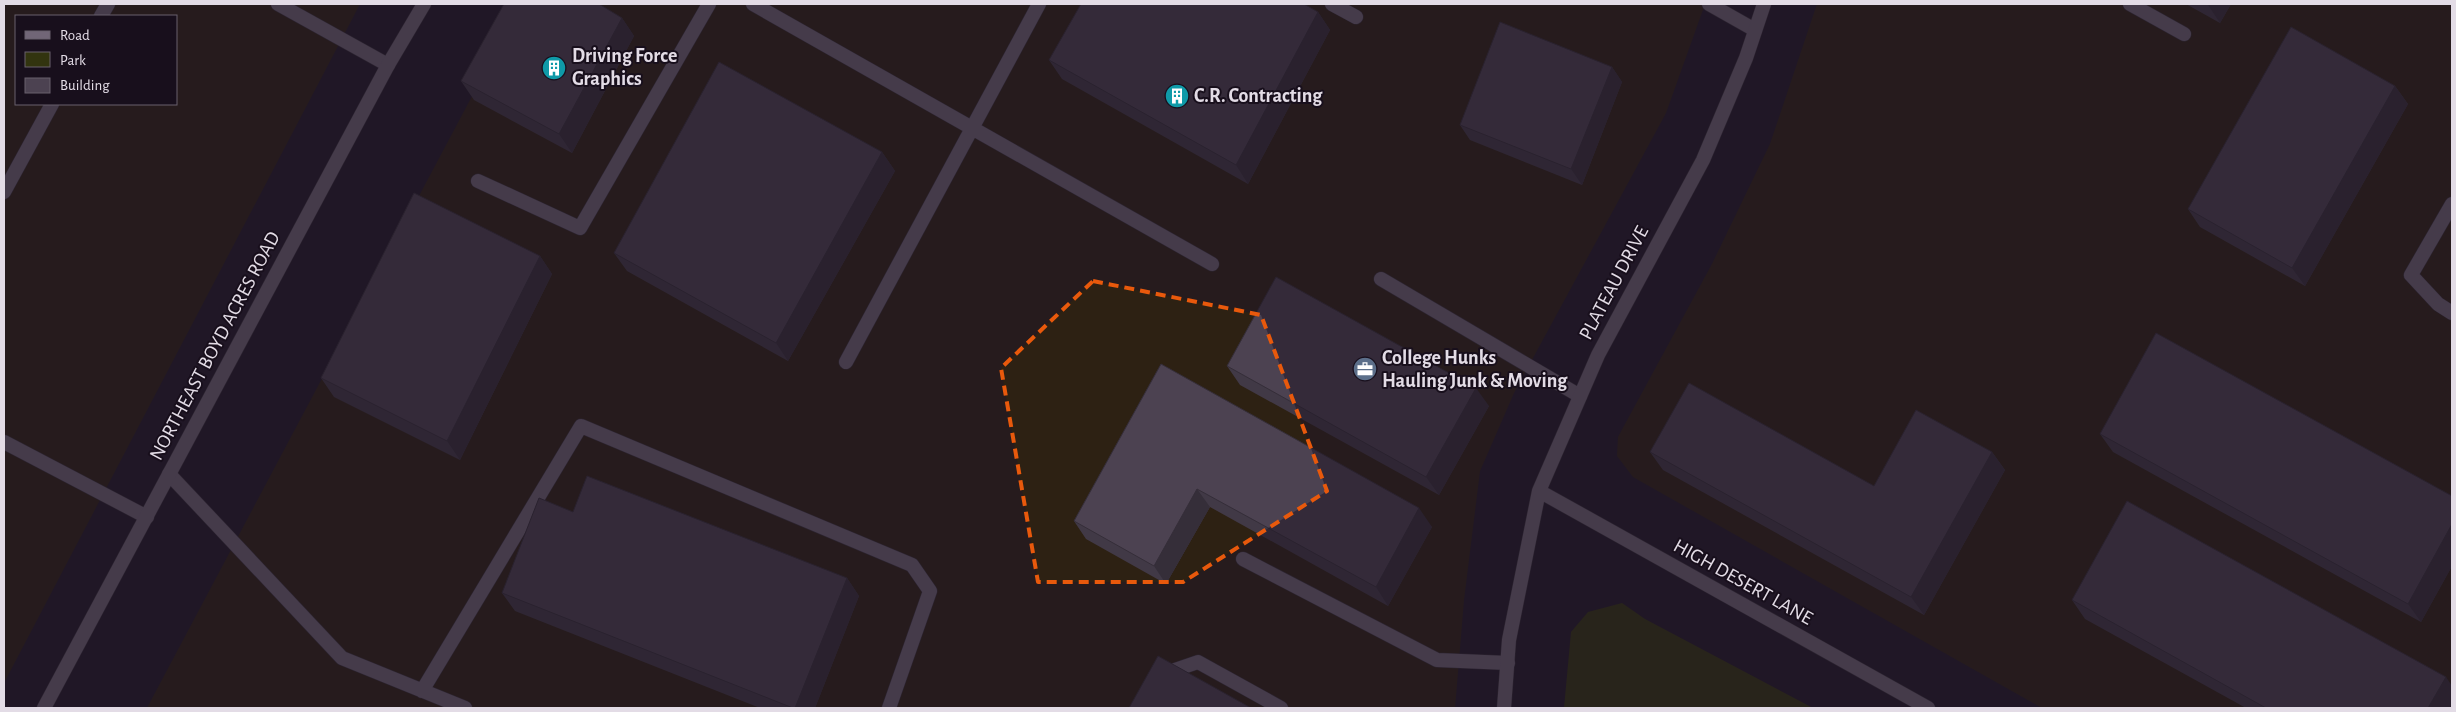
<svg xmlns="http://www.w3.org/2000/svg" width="2456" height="712" font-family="'Alegreya Sans',sans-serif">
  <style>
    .industrial { fill: #2d2113; fill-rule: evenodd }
    .green { fill: #32340f }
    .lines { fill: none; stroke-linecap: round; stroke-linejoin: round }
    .service-casing { stroke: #3b343e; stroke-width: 15 }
    .minor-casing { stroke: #3b343e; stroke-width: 15 }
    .tertiary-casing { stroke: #3b343e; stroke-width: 15 }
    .service { stroke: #716677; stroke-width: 14 }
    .minor { stroke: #716677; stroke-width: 14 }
    .tertiary { stroke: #716677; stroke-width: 14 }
    .wall { fill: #413946 }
    .shaded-wall { fill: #352e39 }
    .building { fill: #4c4251; stroke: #352e39 }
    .marked { fill: none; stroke: #e8590c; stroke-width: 4; stroke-dasharray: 10 6; stroke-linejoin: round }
    .labels { text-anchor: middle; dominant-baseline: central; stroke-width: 4; stroke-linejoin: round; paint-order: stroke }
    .poi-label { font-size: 20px; font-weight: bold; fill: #e3dce6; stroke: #180f1c; text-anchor: start }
    .street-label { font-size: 20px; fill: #e3dce6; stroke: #180f1c }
  </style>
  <rect width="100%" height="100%" fill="#211826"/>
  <!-- industrial -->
  <path class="industrial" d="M4,4H360L4,683ZM16,16H176V104H16Z
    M521,4H1705L1666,113L1514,393L1480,471L1464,600L1455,708H147Z
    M1817,4H2452V708H2042L1633,477L1617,456L1618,437L1712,264L1770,144Z"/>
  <!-- green -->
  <path class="green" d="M1622,603L1645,619L1813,708H1564L1571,632L1588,612Z"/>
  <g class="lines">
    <!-- service casing -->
    <g class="service-casing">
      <path id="service" d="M278,4L388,65
        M753,4L1212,264
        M1332,4L1356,17
        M1709,4L1755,30
        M2130,4L2184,34
        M101,16L108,4
        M478,181L580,228L709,4
        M4,192L52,104
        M2452,204L2411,275L2438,304L2452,313
        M1381,279L1580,396
        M846,362L1039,4
        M4,442L147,517
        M169,474L342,658L465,708
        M1243,559L1437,660L1508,663
        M1163,674L1198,662L1281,708
        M422,691L581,426L912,565L930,591L889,708"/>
    </g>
    <!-- minor casing -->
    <g class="minor-casing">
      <path id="minor" d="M1539,491L1928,708
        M1504,708L1509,640L1539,491L1598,355L1703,160L1746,58L1764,4"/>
    </g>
    <!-- tertiary casing -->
    <g class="tertiary-casing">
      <path id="tertiary" d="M44,708L388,65L424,4"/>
    </g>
    <!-- service -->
    <use href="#service" class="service"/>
    <!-- minor -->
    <use href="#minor" class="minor"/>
    <!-- tertiary -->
    <use href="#tertiary" class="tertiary"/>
  </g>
  <!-- wall -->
  <path class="wall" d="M2186,4H2231L2220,23Z
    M1318,12L1330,30L1248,184L1062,79L1049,60Z
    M622,18L634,36L572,153L474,100L461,81Z
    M1612,67L1622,82L1582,185L1470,140L1460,125Z
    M2395,86L2408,104L2305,286L2200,227L2188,209Z
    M882,152L895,171L788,361L627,271L614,253Z
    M540,256L552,274L460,460L334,397L321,378Z
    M1161,364L1432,527L1388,606L1210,507L1166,584L1086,539L1074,521Z
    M1227,366L1489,406L1439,495L1240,385Z
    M2100,434L2452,496V566L2421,622L2113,452Z
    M1650,452L1874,486L1992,452L2005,470L1924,615L1663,470Z
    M573,512L847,578L859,596L815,708H760L515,611L502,593Z
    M2072,600L2452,686V706L2451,708H2246L2085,619Z"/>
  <!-- shaded-wall -->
  <path class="shaded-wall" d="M2208,4H2231L2220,23L2208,5Z
    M1318,12L1330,30L1248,184L1236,165Z
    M622,18L634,36L572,153L559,134Z
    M1612,67L1622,82L1582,185L1571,169Z
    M2395,86L2408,104L2305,286L2292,268Z
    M882,152L895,171L788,361L776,343Z
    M540,256L552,274L460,460L447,441Z
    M1476,388L1489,406L1439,495L1426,477Z
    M1992,452L2005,470L1924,615L1911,597Z
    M1197,489L1210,507L1166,584L1154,566Z
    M1419,508L1432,527L1388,606L1376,587Z
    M2452,524V566L2421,622L2408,604Z
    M847,578L859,596L815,708H795Z
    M2446,677L2452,686V706L2451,708H2428Z"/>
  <!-- building -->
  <path class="building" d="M504,4H599L622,18L559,134L461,81Z
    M1081,4H1304L1318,12L1236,165L1049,60Z
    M1500,22L1612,67L1571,169L1460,125Z
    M2291,27L2395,86L2292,268L2188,209Z
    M719,62L882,152L776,343L614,253Z
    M414,193L540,256L447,441L321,378Z
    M1276,277L1476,388L1426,477L1227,366Z
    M2156,333L2452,496V524L2408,604L2100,434Z
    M1161,364L1419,508L1376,587L1197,489L1154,566L1074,521Z
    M1689,383L1874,486L1916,410L1992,452L1911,597L1650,452Z
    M587,476L847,578L795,708H793L502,593L539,498L573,512Z
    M2127,501L2446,677L2428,708H2266L2072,600Z
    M1158,656L1251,708H1129Z"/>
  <!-- marked area -->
  <path d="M0 0H2456V712H0ZM1093,281L1261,315L1327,491L1183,582H1038L1001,368Z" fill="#211826" fill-opacity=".55" fill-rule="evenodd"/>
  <path class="marked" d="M1093,281L1261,315L1327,491L1183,582H1038L1001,368Z"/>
  <!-- icons -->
  <defs>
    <g id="building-disc" transform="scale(1.25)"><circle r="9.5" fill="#0f9aa8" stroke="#180f1c"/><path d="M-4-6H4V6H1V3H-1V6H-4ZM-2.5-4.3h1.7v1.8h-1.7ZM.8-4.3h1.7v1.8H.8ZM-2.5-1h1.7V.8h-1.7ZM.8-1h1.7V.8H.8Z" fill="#fff"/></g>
    <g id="office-disc" transform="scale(1.25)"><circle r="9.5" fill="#5c6f8a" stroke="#180f1c"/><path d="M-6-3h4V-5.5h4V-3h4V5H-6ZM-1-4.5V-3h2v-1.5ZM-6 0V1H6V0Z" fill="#fff"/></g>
  </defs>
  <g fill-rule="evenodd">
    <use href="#building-disc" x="554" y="68"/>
    <use href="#building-disc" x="1177" y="96"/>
    <use href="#office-disc" x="1365" y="369"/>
  </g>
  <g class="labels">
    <!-- poi labels -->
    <g class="poi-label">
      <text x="572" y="56">Driving Force<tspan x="572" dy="23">Graphics</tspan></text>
      <text x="1194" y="96">C.R. Contracting</text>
      <text x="1382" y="358">College Hunks<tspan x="1382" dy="23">Hauling Junk &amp; Moving</tspan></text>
    </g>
    <!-- street labels -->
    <g class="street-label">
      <text transform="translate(1614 283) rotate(-62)">PLATEAU DRIVE</text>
      <text transform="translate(215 346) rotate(-62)">NORTHEAST BOYD ACRES ROAD</text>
      <text transform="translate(1743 582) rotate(29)">HIGH DESERT LANE</text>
    </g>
  </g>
  <!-- border -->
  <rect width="2456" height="712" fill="none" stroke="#e3dce6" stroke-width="10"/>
  <!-- legend -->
  <rect x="15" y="15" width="162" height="90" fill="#180f1c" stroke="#69616d"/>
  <rect x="25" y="31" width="25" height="8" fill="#716677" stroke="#69616d"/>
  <text x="60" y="40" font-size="15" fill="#e3dce6">Road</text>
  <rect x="25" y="52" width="25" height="15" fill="#32340f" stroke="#69616d"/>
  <text x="60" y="65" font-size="15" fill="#e3dce6">Park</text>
  <rect x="25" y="78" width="25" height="15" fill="#4c4251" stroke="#69616d"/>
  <text x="60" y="90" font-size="15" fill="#e3dce6">Building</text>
</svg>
